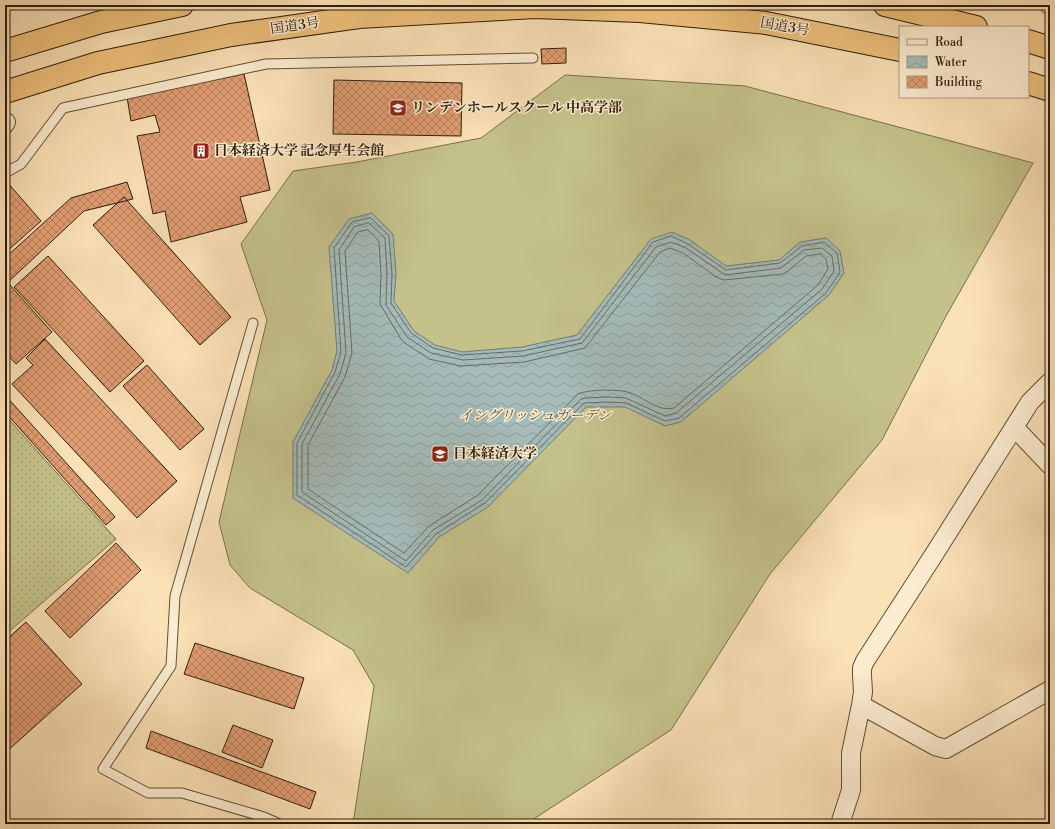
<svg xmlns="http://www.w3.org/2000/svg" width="1055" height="829" font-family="'Libre Bodoni','Noto Serif JP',serif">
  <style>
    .grass { fill: url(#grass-dots); stroke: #78704b }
    .garden { fill: #c4c18a; stroke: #78704b }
    .water { fill: url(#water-waves); stroke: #747c74 }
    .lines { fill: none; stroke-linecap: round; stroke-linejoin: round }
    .shore { stroke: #686c62; stroke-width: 1 }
    .building { fill: url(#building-cross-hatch); stroke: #2d1e0c }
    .service-casing { stroke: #604f36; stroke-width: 11 }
    .minor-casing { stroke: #604f36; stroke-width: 20 }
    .trunk-casing { stroke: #2d1e0c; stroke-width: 24 }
    .service { stroke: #fcecd0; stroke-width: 9 }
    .minor { stroke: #fcecd0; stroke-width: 18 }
    .trunk { stroke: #eec07b; stroke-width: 22 }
    .labels { text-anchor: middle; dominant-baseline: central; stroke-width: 3; stroke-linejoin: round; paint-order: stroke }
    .street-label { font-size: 14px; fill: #2d1e0c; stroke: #fcecd0 }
    .poi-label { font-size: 14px; font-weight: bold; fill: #2d1e0c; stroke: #fcecd0; text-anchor: start }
    .park-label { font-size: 14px; font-style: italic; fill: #5a4f32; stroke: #fcecd0 }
  </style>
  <defs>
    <pattern id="grass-dots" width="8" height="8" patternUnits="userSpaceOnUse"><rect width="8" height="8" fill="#c4c18a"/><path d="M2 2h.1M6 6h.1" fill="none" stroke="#a9a576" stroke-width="1.8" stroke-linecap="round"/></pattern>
    <pattern id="water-waves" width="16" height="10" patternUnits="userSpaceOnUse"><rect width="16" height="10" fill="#a4bbb9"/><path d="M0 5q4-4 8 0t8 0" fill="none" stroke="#8ea09e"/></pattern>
    <pattern id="building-cross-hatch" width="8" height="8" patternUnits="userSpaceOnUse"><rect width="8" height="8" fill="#e19d72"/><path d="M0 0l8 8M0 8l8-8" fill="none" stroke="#b77f5c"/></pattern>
  </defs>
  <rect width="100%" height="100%" fill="#fbe1b6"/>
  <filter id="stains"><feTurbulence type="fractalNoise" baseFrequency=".005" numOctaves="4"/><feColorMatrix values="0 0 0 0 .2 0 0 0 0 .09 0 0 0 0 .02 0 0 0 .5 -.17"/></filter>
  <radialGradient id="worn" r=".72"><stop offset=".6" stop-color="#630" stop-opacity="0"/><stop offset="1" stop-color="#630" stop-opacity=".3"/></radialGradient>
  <!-- grass -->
  <path class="grass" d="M5,415L116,539L5,635Z"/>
  <!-- garden -->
  <path class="garden" d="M565,75L745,86L1033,163L946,316L882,440L770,574L671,730L526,824H353L374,686L353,650L250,588L230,565L219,522L267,320L241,244L293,171L357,162L481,138Z"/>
  <!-- water -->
  <path class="water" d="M372,213L393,234L396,274L394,301L414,331L435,345L462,352L522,347L577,335L651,239L672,232L690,240L726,266L779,260L800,242L826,238L840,251L844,273L829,295L681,422L665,426L625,407H586L488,507L439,537L408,573L293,498V442L332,370L337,351L329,247L349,219Z"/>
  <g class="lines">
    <!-- shore -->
    <path class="shore" d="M371,218L389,236L392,274L391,303L411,333L433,348L462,355L522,351L580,339L653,242L671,236L688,244L726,270L780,263L802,246L824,242L837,253L840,272L826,293L679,418L665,421L626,403L608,402L584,403L485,503L436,534L406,567L297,495V443L335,372L341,352L334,248L352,222Z
      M369,223L385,238L387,274L386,305L407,337L431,353L463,360L523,356L582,343L656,247L671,242L686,248L725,275L781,268L804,250L822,248L832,256L834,271L822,289L676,413L665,416L626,398L608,397L586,398L581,399L482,500L433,530L406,561L302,492V444L340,374L346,353L339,250L354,227Z
      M368,230L379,241L381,274L380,304L401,339L405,343L429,359L461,366L524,362L585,348L660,252L670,248L683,253L718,278L724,280L783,274L788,271L806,256L820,254L826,259L828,269L818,285L674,408C659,412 644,398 631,393C621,389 588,389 578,394L478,495L429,526L404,553L308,489V445L345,377L352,353L345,251L358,232Z"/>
  </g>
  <!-- building -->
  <path class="building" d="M566,48V63L542,64L541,49Z
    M244,74L270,190L240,197L247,222L171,242L165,211L153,214L137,136L160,132L155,115L131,121L127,97Z
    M334,80L462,83L461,136L333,134Z
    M7,182L41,221L5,253V184Z
    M127,182L133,199L84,211L5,285V258L71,198Z
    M124,197L231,317L200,345L93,225Z
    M48,256L144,361L110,392L14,287Z
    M9,284L52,332L16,364L5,352V288Z
    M45,339L177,481L137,518L12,384L33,365L26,358Z
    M147,365L204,429L180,450L123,386Z
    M5,395L115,517L106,525L5,412Z
    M116,543L141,570L70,638L45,611Z
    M26,622L82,684L5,753V641Z
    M195,643L304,678L294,709L184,674Z
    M233,725L273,740L262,768L222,752Z
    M151,731L316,792L310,809L146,748Z"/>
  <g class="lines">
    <!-- service casing -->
    <g class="service-casing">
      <path id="service" d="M5,173L21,164L63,108L266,64L533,58
        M253,323L175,596L171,666L103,769L148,793H182L264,817L280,824"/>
    </g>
    <!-- minor casing -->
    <g class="minor-casing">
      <path id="minor" d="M1049,5H1050
        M5,124L6,122
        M1014,427L1050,465
        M861,705L935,746L946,749L1050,690
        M840,824L851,790V753L861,705L863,692L862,675V668L865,661L933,556L1030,402L1050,382"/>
    </g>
    <!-- trunk casing -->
    <g class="trunk-casing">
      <path id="trunk" d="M885,5L976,27
        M1028,41L1050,48
        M5,51L101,22L182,5
        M1028,83L1050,90
        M5,92L98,63L231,35L359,17L535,7L640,11L766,23L900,50"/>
    </g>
    <!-- service -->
    <use href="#service" class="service"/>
    <!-- minor -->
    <use href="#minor" class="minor"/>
    <!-- trunk -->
    <use href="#trunk" class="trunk"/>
  </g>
  <!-- icons -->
  <defs>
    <g id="school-square" transform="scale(0.9)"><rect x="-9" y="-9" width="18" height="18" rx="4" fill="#8f2418" stroke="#fcecd0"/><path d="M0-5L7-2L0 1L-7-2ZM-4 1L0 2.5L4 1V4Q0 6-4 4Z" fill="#fff"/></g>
    <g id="building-square" transform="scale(0.9)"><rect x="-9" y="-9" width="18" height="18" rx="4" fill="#8f2418" stroke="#fcecd0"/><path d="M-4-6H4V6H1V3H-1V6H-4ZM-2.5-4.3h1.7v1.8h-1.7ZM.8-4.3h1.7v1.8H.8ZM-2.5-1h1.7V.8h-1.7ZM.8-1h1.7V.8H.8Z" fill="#fff"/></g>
    <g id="university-square" transform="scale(0.9)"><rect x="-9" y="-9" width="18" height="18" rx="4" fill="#8f2418" stroke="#fcecd0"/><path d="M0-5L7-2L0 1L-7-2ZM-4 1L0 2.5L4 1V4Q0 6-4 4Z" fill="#fff"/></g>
  </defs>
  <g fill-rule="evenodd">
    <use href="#school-square" x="398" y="108"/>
    <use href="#building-square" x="201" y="151"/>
    <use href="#university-square" x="440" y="454"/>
  </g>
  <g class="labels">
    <!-- street labels -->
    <g class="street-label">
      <text transform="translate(295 26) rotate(-8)">国道3号</text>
      <text transform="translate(785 27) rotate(10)">国道3号</text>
    </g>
    <!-- poi labels -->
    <g class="poi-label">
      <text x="411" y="108">リンデンホールスクール 中高学部</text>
      <text x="214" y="151">日本経済大学 記念厚生会館</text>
      <text x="453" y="454">日本経済大学</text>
    </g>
    <!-- park labels -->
    <g class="park-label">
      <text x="535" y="416">イングリッシュガーデン</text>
    </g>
  </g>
  <!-- margin -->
  <rect width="1055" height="829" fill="none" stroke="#fbe1b6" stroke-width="20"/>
  <rect x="6" y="6" width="1043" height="817" fill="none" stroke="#2d1e0c" stroke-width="2"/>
  <rect x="10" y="10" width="1035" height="809" fill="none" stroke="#2d1e0c"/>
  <!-- legend -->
  <rect x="899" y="26" width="130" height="72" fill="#fcecd0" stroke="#a99a82"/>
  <rect x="907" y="39" width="20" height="6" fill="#fcecd0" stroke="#a99a82"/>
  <text x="935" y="46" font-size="12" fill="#2d1e0c">Road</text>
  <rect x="907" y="56" width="20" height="12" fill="url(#water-waves)" stroke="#a99a82"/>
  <text x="935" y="66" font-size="12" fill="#2d1e0c">Water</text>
  <rect x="907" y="76" width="20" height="12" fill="url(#building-cross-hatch)" stroke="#a99a82"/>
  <text x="935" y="86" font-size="12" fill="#2d1e0c">Building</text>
  <rect width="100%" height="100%" filter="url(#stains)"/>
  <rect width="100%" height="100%" fill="url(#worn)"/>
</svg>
